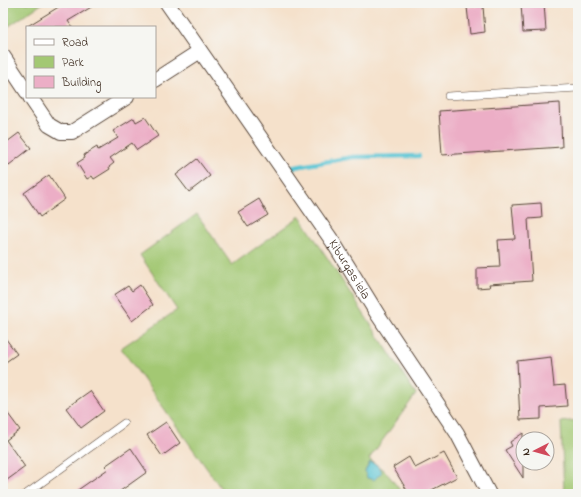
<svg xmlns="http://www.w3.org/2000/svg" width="581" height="497" font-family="'Indie Flower',sans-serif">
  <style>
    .green { fill: #a3c873; stroke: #6f7948 }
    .water { fill: #5ac5d4; stroke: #4a7879 }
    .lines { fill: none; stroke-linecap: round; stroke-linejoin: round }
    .stream { stroke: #5ac5d4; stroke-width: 4.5 }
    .building { fill: #ecaec6 }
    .service-casing { stroke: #574538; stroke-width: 8 }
    .minor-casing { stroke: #574538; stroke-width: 16 }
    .service { stroke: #fff; stroke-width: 7 }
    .minor { stroke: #fff; stroke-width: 14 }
    .labels { text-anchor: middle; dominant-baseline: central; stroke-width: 3; stroke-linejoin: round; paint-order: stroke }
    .street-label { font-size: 13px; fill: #3b2a1e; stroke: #f6f6f2 }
  </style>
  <rect width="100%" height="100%" fill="#f6f6f2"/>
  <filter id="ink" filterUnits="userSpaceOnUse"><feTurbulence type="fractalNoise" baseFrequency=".025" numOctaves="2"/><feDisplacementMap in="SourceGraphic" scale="8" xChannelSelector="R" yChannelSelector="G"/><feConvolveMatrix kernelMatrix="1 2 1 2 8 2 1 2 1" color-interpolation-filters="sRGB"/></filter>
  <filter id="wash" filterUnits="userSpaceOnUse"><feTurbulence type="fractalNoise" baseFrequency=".012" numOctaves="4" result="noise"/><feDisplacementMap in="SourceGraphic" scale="16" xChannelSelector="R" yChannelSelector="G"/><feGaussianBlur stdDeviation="0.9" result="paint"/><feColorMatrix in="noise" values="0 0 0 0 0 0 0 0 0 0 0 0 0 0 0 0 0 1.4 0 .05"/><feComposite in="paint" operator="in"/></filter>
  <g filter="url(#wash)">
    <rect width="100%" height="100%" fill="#f5e1cb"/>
    <!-- green -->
    <path class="green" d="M3,3H43L3,30Z
      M197,214L232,265L300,216L416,394L369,459L386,472L403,494H225L121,348L177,310L140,255Z
      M578,420V494H564L561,422Z"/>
    <!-- water -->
    <path class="water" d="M370,462L376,464L382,472L374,480L367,478L365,471Z"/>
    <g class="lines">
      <!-- stream -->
      <path class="stream" d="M289,168L353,157L419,156"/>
    </g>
    <g id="blocks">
      <!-- building -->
      <path class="building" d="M65,3H98L68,21L72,27H26Z
        M544,3L546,31L523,32L521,4Z
        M483,6L485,32L470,34L467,7Z
        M560,103L562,147L442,155L439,111Z
        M145,117L158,136L137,150L132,143L110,158L114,163L109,167L110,169L94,179L92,176L87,179L77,163L85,158L84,155L97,147L98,150L118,138L113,131L134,118L136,122Z
        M19,133L31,148L9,165L3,158V145Z
        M197,159L210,176L189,192L176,175Z
        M49,175L65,199L40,217L24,193Z
        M259,199L268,215L248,227L238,212Z
        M541,203L542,218L528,219L532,281L489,284L490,287L477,288V268L500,267L498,240L515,239L512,205Z
        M140,285L153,305L132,321L114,295L128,286L132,291Z
        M3,335L17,354L3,364Z
        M551,357L554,386L565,385L567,406L541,408V419L520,420L517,361Z
        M90,391L104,411L81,428L66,408Z
        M3,407L20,430L6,440L25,467L3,483Z
        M166,422L180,443L162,456L147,435Z
        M523,433V478L505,450L512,446L510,442Z
        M131,448L147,472L116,494H72L108,469L105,466Z
        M444,453L457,477L424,494H409L393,467L409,457L415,468Z"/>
    </g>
  </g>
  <g filter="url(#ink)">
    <use href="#blocks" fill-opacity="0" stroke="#574538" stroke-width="1"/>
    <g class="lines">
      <!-- service casing -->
      <g class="service-casing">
        <path id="service" d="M448,96L578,88
          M26,494L124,423"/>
      </g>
      <!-- minor casing -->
      <g class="minor-casing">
        <g id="minor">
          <path id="s1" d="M167,3L333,242L378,315L457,433L489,494"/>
          <path d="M3,56L27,92"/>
          <path d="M155,80L200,51"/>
          <path d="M30,97L49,125L61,132H72L127,97"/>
        </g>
      </g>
      <!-- service -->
      <use href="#service" class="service"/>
      <!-- minor -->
      <use href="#minor" class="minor"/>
    </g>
  </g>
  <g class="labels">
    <!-- street labels -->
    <g class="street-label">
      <text stroke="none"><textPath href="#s1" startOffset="323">Ķiburgas iela</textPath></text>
    </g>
  </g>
  <!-- margin -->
  <rect width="581" height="497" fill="none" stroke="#f6f6f2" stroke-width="16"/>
  <!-- legend -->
  <rect x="26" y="26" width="130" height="72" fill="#f6f6f2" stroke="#aba49d"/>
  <rect x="34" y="39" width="20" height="6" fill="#ffffff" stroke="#aba49d"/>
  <text x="62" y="46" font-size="12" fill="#3b2a1e">Road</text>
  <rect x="34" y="56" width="20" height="12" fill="#a3c873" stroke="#aba49d"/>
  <text x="62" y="66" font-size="12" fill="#3b2a1e">Park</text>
  <rect x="34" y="76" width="20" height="12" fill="#ecaec6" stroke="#aba49d"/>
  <text x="62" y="86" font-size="12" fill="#3b2a1e">Building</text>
  <!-- north arrow -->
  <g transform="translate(535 451) rotate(264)"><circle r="19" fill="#f6f6f2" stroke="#aba49d"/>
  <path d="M0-3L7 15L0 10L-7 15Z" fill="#d1495b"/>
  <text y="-6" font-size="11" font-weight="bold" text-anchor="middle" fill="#3b2a1e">N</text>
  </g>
</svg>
